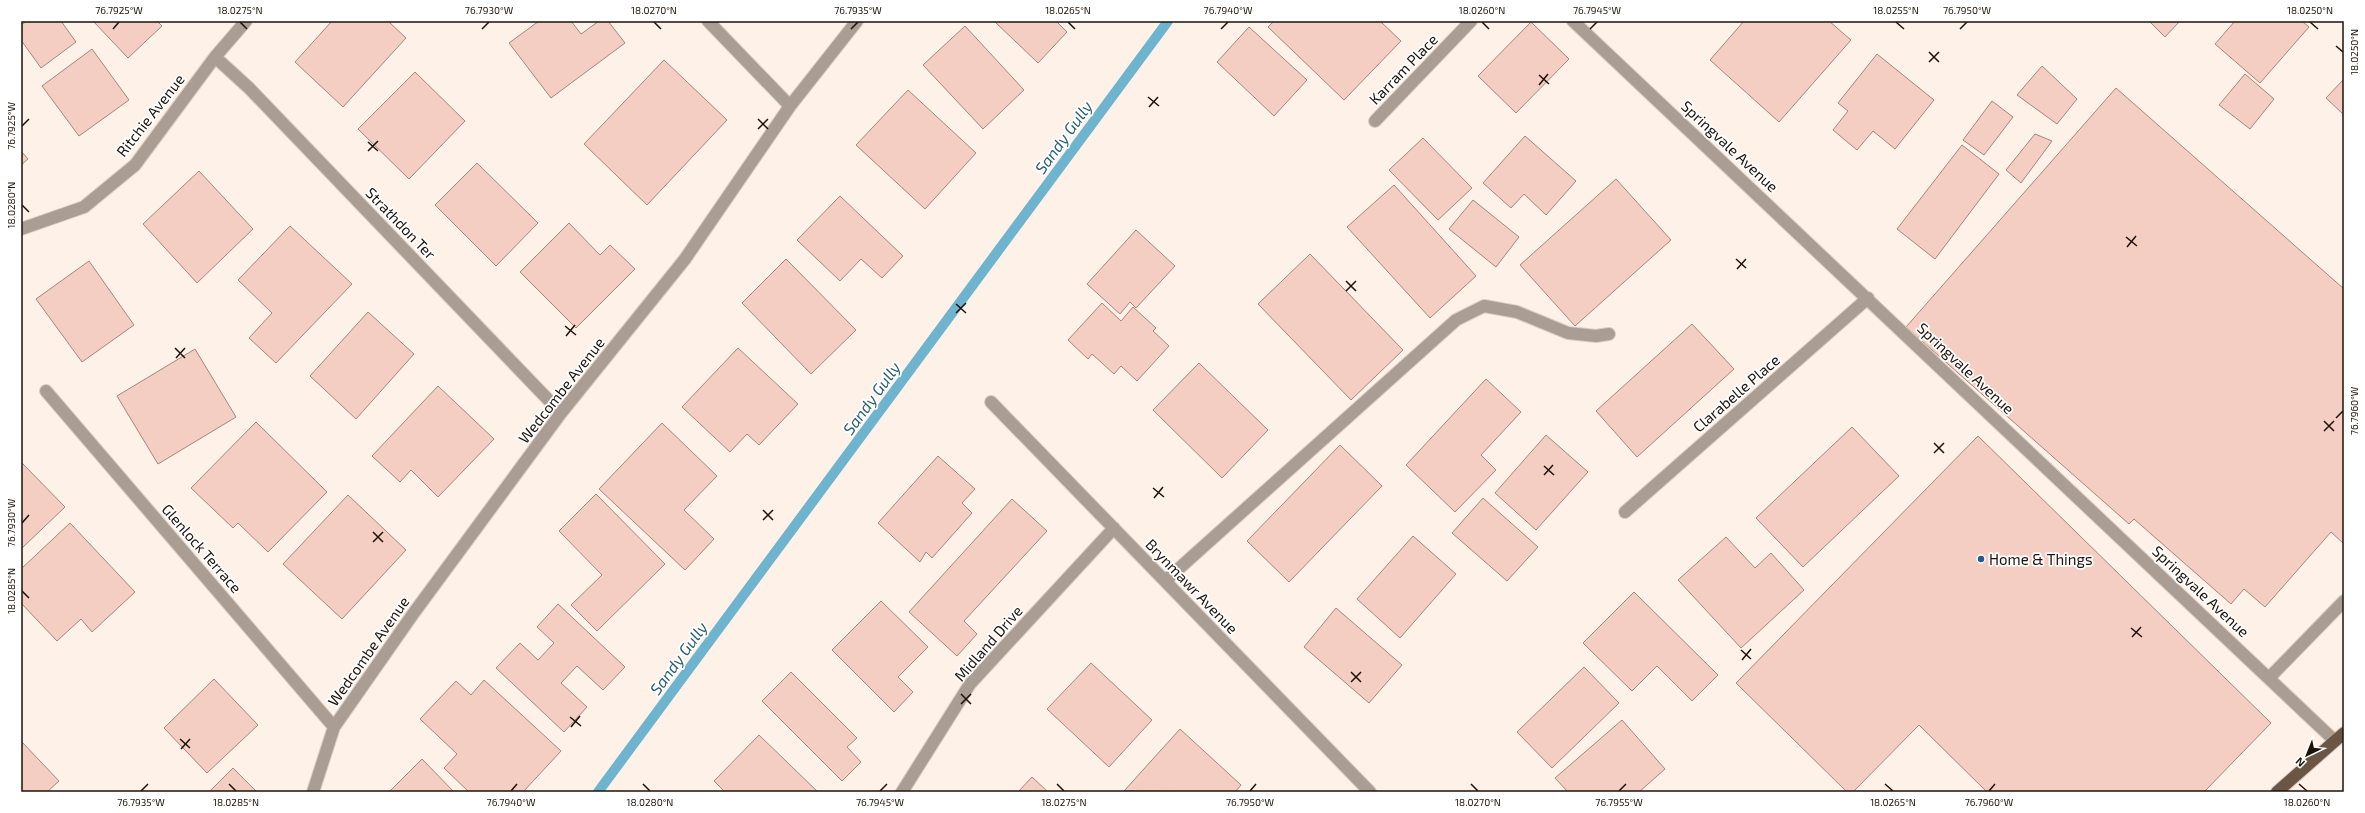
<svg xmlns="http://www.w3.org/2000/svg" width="2365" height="813" font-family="'Exo 2',sans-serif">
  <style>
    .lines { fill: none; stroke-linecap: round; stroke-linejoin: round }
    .stream { stroke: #6eb4cf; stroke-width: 10 }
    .building { fill: #f4cec2; stroke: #a7857a }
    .lane-casing { stroke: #dacdc4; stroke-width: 14 }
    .street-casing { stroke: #dacdc4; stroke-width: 14 }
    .primary-casing { stroke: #dacdc4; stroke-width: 14 }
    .lane { stroke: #aa9d93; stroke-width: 12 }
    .street { stroke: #aa9d93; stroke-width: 12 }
    .primary { stroke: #6b5645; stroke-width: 12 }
    .ticks { fill: none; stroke: #1c120a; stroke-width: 1.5 }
    .poi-dot { fill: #265992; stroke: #fff; stroke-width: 1.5 }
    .labels { text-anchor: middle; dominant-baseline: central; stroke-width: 3.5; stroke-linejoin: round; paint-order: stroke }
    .street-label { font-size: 15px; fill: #1c120a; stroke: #fff }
    .poi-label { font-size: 15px; fill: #1c120a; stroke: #fff; text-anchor: start }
    .water-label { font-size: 16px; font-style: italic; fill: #285f73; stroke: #fff }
    .neatline { fill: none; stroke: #1c120a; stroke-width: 1.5 }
    .ticks-label { font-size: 10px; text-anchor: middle; fill: #1c120a }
  </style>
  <rect width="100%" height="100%" fill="#fef1e8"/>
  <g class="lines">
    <!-- stream -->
    <path class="stream" d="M598,792L1168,21"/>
  </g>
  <!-- building -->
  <path class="building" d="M27,21H61L76,42L41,68L21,40V25Z
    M93,21H157L162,26L128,58Z
    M332,21H388L406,38L343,107L295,62Z
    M539,21H571L581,34L599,21H608L625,43L551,98L509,43Z
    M994,21H1056L1067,32L1038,63Z
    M1274,21H1380L1401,41L1344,100L1268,27Z
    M1744,21H1829L1851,40L1779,122L1710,60Z
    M2149,21H2180L2165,37Z
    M2235,21H2302L2309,27L2260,83L2215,44Z
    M1531,22L1569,59L1516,113L1478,76Z
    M965,26L1024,90L983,129L923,65Z
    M1249,27L1307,80L1274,116L1217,62Z
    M92,49L129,100L79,136L42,86Z
    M1877,54L1934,100L1895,149L1873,131L1857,150L1833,130L1848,111L1838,103Z
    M664,60L727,120L647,205L584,144Z
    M2042,66L2077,99L2057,124L2017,95Z
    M415,72L465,121L409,179L358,129Z
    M2245,74L2274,99L2250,129L2219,105Z
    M2344,79V115L2326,98Z
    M2116,88L2344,289V544L2331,532L2265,607L2244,589L2231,604L2134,519L2129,524L1906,327Z
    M908,90L976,153L925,209L856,145Z
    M1992,101L2013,117L1984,155L1963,140Z
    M2035,134L2052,141L2021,183L2006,170Z
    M1525,136L1576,181L1546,215L1524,194L1511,208L1483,183Z
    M1423,138L1472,188L1438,220L1389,170Z
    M1962,145L1999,174L1935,259L1897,229Z
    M21,151L28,159L21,165Z
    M477,163L538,223L496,266L435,205Z
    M199,171L253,229L197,283L143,224Z
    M1616,179L1671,240L1575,326L1520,265Z
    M1394,185L1476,276L1430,318L1347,227Z
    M840,196L903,256L882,278L861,259L840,281L797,240Z
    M1473,200L1519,237L1496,267L1449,229Z
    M569,223L600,255L610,245L635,269L576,328L520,272Z
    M290,226L352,284L276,363L249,338L272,313L238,280Z
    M1136,230L1175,266L1136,308L1130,302L1120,314L1087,284Z
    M1310,254L1403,350L1351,400L1258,304Z
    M786,259L856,330L811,374L742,303Z
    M89,261L134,325L82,362L36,299Z
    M1102,303L1121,321L1133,307L1156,328L1153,331L1169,346L1137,381L1121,366L1114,374L1092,354L1088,359L1068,340Z
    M368,312L414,354L356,419L310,376Z
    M1692,324L1734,369L1637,457L1596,411Z
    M738,348L798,404L759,445L747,434L730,452L682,407Z
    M195,349L236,417L158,464L117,396Z
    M1199,363L1268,430L1222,478L1153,410Z
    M1486,379L1521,412L1481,455L1496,470L1455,512L1406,465Z
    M438,386L494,439L438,497L411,470L400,482L372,456Z
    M256,422L327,492L268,552L238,523L233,528L191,488Z
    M662,423L717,476L684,510L714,539L685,570L599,489Z
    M1852,427L1899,476L1803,567L1756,518Z
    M1546,435L1588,472L1536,530L1495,493Z
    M1978,436L2271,723L2204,792H1987L1919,725L1853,792H1847L1736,683Z
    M1340,445L1382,486L1289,582L1247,541Z
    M938,456L975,489L962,503L972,513L932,558L926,552L920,562L878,523Z
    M22,463L65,507L21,549V464Z
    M596,494L665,564L597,631L571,605L602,575L559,531Z
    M348,495L406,550L342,619L283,564Z
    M1483,498L1538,547L1507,581L1452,533Z
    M1012,499L1047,531L964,621L977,634L957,656L909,612Z
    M70,523L135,592L92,632L81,619L57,641L21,603V569Z
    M1413,536L1456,574L1400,638L1357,599Z
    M1726,537L1755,568L1771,553L1804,590L1741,648L1678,580Z
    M1634,592L1718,675L1692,701L1657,666L1632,691L1583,643Z
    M881,601L928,647L898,677L913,692L894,712L832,650Z
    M558,604L625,667L603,690L577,666L561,683L587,707L564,732L496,668L520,643L538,660L554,643L537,627Z
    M1336,608L1402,665L1369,703L1304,647Z
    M1091,663L1152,720L1109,767L1047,709Z
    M1584,667L1619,703L1552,768L1517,732Z
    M791,672L857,738L847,747L861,762L842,781L762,701Z
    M214,679L258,725L207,773L164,728Z
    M484,680L561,751L523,792H469L444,768L457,754L420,719L456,681L471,695Z
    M1622,720L1665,769L1639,792H1568L1555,778Z
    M1180,729L1241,785L1235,792L1124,791Z
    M759,735L818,792H725L714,781Z
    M21,741L59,781L47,792H21Z
    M422,759L454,792H389Z
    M233,768L257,792H209Z
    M1032,777L1048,792H1018Z"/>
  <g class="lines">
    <!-- lane casing -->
    <g class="lane-casing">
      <path id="lane" d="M2269,678L2344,601"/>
    </g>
    <!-- street casing -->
    <g class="street-casing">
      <path id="street" d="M708,21L790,106
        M1573,21L2335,741
        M215,57L249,88L561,413
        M1375,121L1471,21
        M21,229L84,207L135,165L215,57L246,21
        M46,391L334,727
        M991,402L1370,792
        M1625,512L1868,298
        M1165,581L1456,320L1484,306L1517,312L1568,333L1596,336L1609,334
        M313,792L334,727L413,614L561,413L685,259L790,106L857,21
        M902,792L970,684L1114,528"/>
    </g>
    <!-- primary casing -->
    <g class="primary-casing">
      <path id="primary" d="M2277,792L2344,733"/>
    </g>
    <!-- lane -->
    <use href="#lane" class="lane"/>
    <!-- street -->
    <use href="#street" class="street"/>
    <!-- primary -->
    <use href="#primary" class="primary"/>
  </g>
  <!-- ticks -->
  <path class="ticks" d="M240,22L247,29M654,22L661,29M1068,22L1075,29M1482,22L1489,29M1896,22L1904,29M2310,22L2318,29M113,29L119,22M482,29L489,22M851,29L858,22M1221,29L1228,22M1590,29L1597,22M1960,29L1967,22M2336,46L2343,52M1929,52L1939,62M1929,62L1939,52M1539,75L1549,84M1539,85L1548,74M1148,97L1159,106M1149,107L1158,97M758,119L768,129M22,126L29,119M758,129L768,119M368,142L378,151M368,151L378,141M22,205L29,212M2126,237L2137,246M2127,247L2136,236M1736,259L1746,268M1737,269L1746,259M1346,281L1356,291M1346,291L1356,281M956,304L966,313M956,313L966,303M565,326L576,335M566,336L575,325M175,348L185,358M176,358L185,348M2336,418L2343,411M2324,421L2334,431M2324,431L2334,421M1934,443L1944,453M1934,453L1944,443M1544,466L1554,475M1544,475L1553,465M1153,488L1164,497M1154,498L1163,487M763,510L773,520M763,520L773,510M22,523L29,515M373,532L383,542M373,542L383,532M22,591L29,598M2131,628L2142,637M2132,637L2141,627M1741,650L1751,659M1742,660L1751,649M1351,672L1361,682M1351,682L1361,672M961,694L971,704M961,704L971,694M570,717L581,726M571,727L580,716M180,739L190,748M181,749L190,739M229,784L236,791M643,784L650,791M1057,784L1064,791M1471,784L1478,791M1885,784L1893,791M2299,784L2307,791M141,791L148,784M511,791L517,784M880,791L887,784M1250,791L1256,784M1619,791L1626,784M1989,791L1995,784"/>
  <!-- markers -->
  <circle class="poi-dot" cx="1981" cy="559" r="4"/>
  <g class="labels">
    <!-- street labels -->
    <g class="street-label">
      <text transform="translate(1403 69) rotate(-46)">Karram Place</text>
      <text transform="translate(150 115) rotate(-52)">Ritchie Avenue</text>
      <text transform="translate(1730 146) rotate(43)">Springvale Avenue</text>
      <text transform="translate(401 223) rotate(46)">Strathdon Ter</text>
      <text transform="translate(1966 368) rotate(43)">Springvale Avenue</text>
      <text transform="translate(561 390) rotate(-52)">Wedcombe Avenue</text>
      <text transform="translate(1736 393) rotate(-41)">Clarabelle Place</text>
      <text transform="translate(202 548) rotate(49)">Glenlock Terrace</text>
      <text transform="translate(1192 586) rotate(46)">Brynmawr Avenue</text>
      <text transform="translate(2201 591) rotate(43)">Springvale Avenue</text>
      <text transform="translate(988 643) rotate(-49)">Midland Drive</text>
      <text transform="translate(368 651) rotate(-55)">Wedcombe Avenue</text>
    </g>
    <!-- poi labels -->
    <g class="poi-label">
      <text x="1989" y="559">Home &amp; Things</text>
    </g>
    <!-- water labels -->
    <g class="water-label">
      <text transform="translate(1063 137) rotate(-54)">Sandy Gully</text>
      <text transform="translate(871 398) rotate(-54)">Sandy Gully</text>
      <text transform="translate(678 658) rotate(-54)">Sandy Gully</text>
    </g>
  </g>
  <!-- border -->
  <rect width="2365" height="813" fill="none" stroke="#ffffff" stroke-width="44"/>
  <!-- north arrow -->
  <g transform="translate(2307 755) rotate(223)" stroke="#ffffff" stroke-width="3" paint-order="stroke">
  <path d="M0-3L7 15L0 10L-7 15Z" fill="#1c120a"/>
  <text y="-6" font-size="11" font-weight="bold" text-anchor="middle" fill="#1c120a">N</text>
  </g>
  <rect x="22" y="22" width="2321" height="769" class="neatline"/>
  <g class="ticks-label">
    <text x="119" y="14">76.7925°W</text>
    <text x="240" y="14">18.0275°N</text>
    <text x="489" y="14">76.7930°W</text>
    <text x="654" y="14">18.0270°N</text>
    <text x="858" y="14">76.7935°W</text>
    <text x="1068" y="14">18.0265°N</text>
    <text x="1228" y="14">76.7940°W</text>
    <text x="1482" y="14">18.0260°N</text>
    <text x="1597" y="14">76.7945°W</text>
    <text x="1896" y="14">18.0255°N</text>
    <text x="1967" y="14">76.7950°W</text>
    <text x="2310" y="14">18.0250°N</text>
    <text transform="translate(2354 52) rotate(-90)" y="4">18.0250°N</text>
    <text transform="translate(11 126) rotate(-90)" y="4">76.7925°W</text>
    <text transform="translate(11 205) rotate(-90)" y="4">18.0280°N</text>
    <text transform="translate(2354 411) rotate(-90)" y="4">76.7960°W</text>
    <text transform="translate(11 523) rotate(-90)" y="4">76.7930°W</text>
    <text transform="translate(11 591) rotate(-90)" y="4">18.0285°N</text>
    <text x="141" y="806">76.7935°W</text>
    <text x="236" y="806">18.0285°N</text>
    <text x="511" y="806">76.7940°W</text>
    <text x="650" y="806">18.0280°N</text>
    <text x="880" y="806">76.7945°W</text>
    <text x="1064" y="806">18.0275°N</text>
    <text x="1250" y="806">76.7950°W</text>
    <text x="1478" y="806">18.0270°N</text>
    <text x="1619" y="806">76.7955°W</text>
    <text x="1893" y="806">18.0265°N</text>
    <text x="1989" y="806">76.7960°W</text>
    <text x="2307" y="806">18.0260°N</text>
  </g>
</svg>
